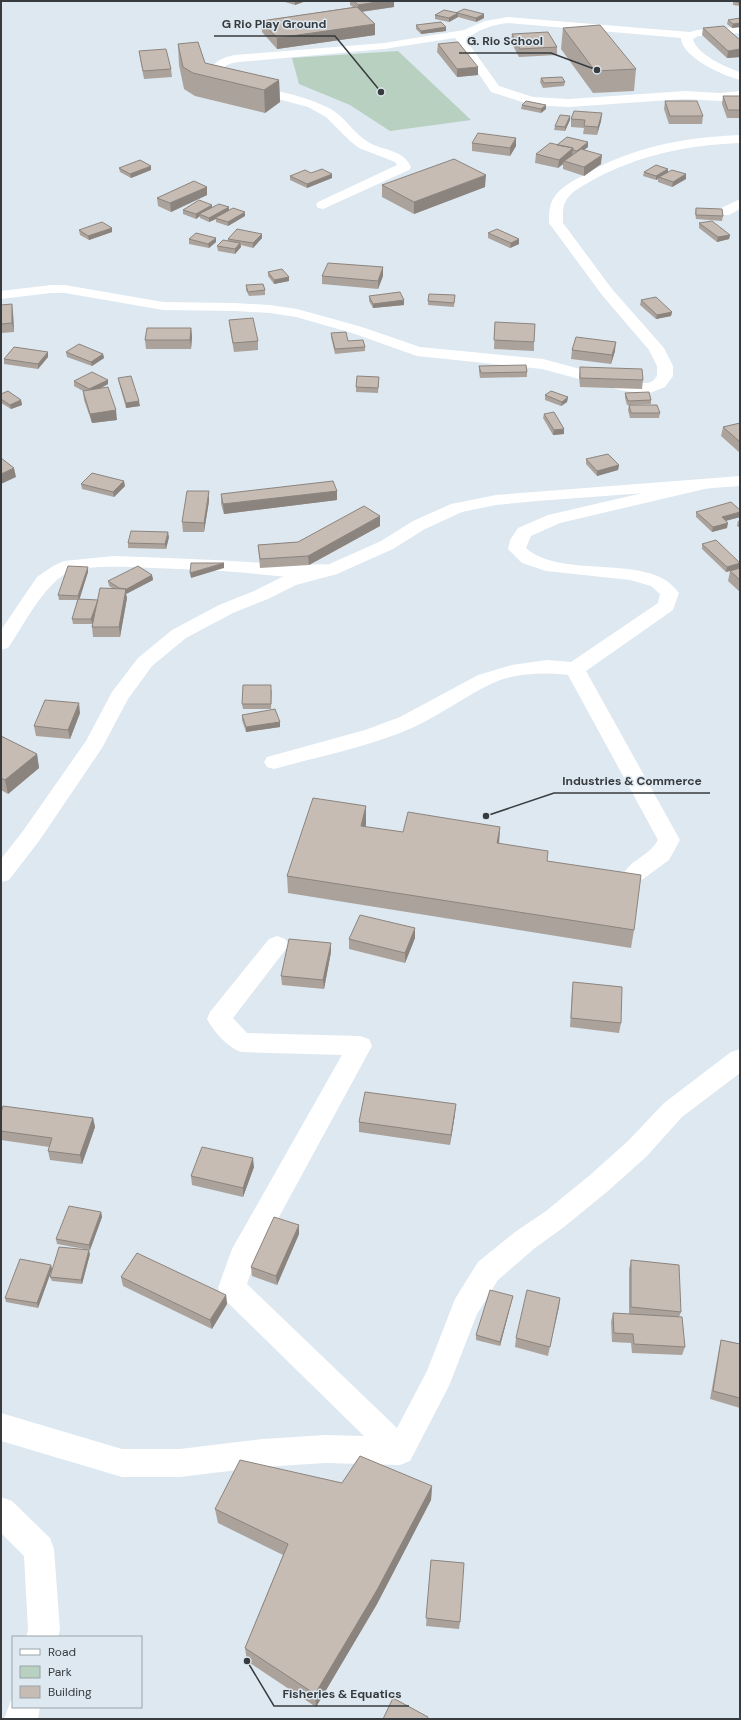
<svg xmlns="http://www.w3.org/2000/svg" width="741" height="1720" font-family="'DM Sans',sans-serif">
  <style>
    .green { fill: #b8d0bf }
    .lines { fill: none; stroke-linecap: round; stroke-linejoin: round }
    .minor { fill: #fff; fill-rule: evenodd }
    .highway { fill: #fff; fill-rule: evenodd }
    .wall { fill: #aba29b }
    .shaded-wall { fill: #8b847e }
    .building { fill: #c7bcb4; stroke: #8b847e }
    .leader { fill: none; stroke: #373b3e; stroke-width: 1.5 }
    .callout-dot { fill: #373b3e; stroke: #dde8f1; stroke-width: 1.5 }
    .callout-label { font-size: 12px; text-anchor: middle; font-weight: bold; fill: #373b3e; stroke: #dde8f1; stroke-width: 3; stroke-linejoin: round; paint-order: stroke }
  </style>
  <rect width="100%" height="100%" fill="#dde8f1"/>
  <!-- green -->
  <path class="green" d="M398,51L471,120L390,131L350,105L299,84L292,58Z"/>
  <g class="lines">
    <!-- minor -->
    <path class="minor" d="M508,17L690,32L697,30L740,27V33L698,36L693,39C696,54 727,68 740,72V80C724,76 681,57 681,38L508,23C492,25 478,29 466,40L499,86L533,97L569,99L685,91L720,93L740,91V99L720,101L685,99L569,107L532,105L491,92L455,38L384,49L239,62C230,63 222,65 221,75C256,89 295,91 329,108C345,116 353,133 368,142C383,151 403,149 411,167L409,170L323,209L318,208L316,205L318,202L397,165L395,162L359,148L350,141L326,117L308,107L224,85L211,80L209,77C211,62 221,58 235,55L384,43L464,30L485,21Z
      M740,135V143C687,145 638,155 591,181C583,186 572,191 567,199C562,206 563,215 563,223L612,289L664,348L673,366V376L665,387L650,393H640L620,390L542,369L417,356L352,333L296,317L270,313L235,311L163,310L65,293H51L1,299V291L51,285H65L163,302L235,303L270,305L297,309L362,327L420,347L543,359L621,380L640,383H648L653,381L657,376V366L649,350L602,295L549,223C549,215 549,206 553,199C560,187 573,181 584,175C632,147 685,137 740,135Z
      M740,199V209L729,215H719L717,212L719,209Z
      M703,479L709,480L712,484L709,488L560,523L531,536L526,548C563,581 651,551 679,593L673,610L586,671L680,840L669,860L643,879L635,881L627,879L624,873C632,859 649,856 658,840L568,675C543,672 514,673 491,684C464,697 440,715 414,727C370,747 320,756 274,769L267,767L264,762L267,757L365,730L400,717L478,675L512,665L547,660L571,662L658,603L660,594L651,586L630,580L546,571L522,563L508,549L510,540L518,528L548,515Z
      M114,556C172,558 230,560 289,565C305,566 322,562 337,566L340,570L337,574C306,582 266,574 234,572C201,569 167,569 134,567C117,567 79,565 65,574C42,588 23,626 8,648L1,650V630L37,577L53,566L64,561Z
      M277,936L285,939L289,945L233,1018L247,1033L360,1036L369,1039L372,1046L255,1261L247,1284L397,1428L427,1371L455,1299L478,1262L515,1232L546,1211L590,1175L628,1141L664,1103L731,1052L740,1049V1073L682,1117L646,1157L608,1191L564,1227L535,1248L498,1280L477,1314L449,1386L410,1461L400,1465L325,1463L263,1467L180,1477H122L1,1441V1413L122,1449H180L263,1439L325,1435L364,1436L222,1297L218,1288L232,1249L342,1055L241,1052C227,1047 214,1032 207,1019L210,1012L269,939Z"/>
    <!-- highway -->
    <path class="highway" d="M740,476V486L537,501L496,505L462,512L425,529L393,549L337,574L296,585L268,599L233,613L186,638L152,666L128,699L102,748L39,841L9,880L1,882V859L23,831L86,741L112,692L138,658L172,630L219,605L254,591L282,577L325,566L381,541L413,521L451,504L496,495Z
      M1,1497L12,1501L50,1538L54,1549L60,1630L58,1637H26L28,1630L24,1556L1,1533Z
      M13,1695V1707H40L38,1719H4Z"/>
  </g>
  <!-- wall -->
  <path class="wall" d="M285,1H306L295,5L285,2Z
    M350,1H394V7L362,12L375,24V35L277,49L262,32L261,21L353,7L350,5Z
    M733,1H740V6L733,5Z
    M456,13L484,18L476,22L458,17L449,22L435,19V15Z
    M740,18V27L732,28L727,24L728,20Z
    M416,25L446,27V31L421,34L416,29Z
    M563,28L636,69L634,91L593,93L561,49Z
    M703,28L740,40V57L727,58L702,35Z
    M512,34L557,47V55L519,57L511,42Z
    M178,44L205,63L279,80L280,102L265,113L195,96L184,89L179,65Z
    M438,44L478,67V75L457,77L437,52Z
    M139,51L171,69L172,77L144,79L140,58Z
    M541,78L565,82L564,86L543,88L540,82Z
    M723,96H740V118H727L722,104Z
    M665,101L703,116L702,124H669L664,109Z
    M522,105H546V109L541,113L521,109Z
    M602,113L601,121L597,135L583,134L584,128L571,127V119Z
    M570,120L565,131L554,130L555,126Z
    M516,138V146L510,156L472,151V143Z
    M557,145L588,147L584,150L601,164L584,176L563,169V164L558,168L535,163L536,154Z
    M119,168L151,170L131,178L120,172Z
    M644,172H668L686,174V179L672,187L658,182V179L656,180L643,176Z
    M311,173L332,178L307,188L290,180V176Z
    M382,185L485,187L414,214L382,197Z
    M207,187V195L171,212L158,206L157,198Z
    M212,207L245,216L228,226L216,222V219L209,222L200,218V216L196,219L183,214V210Z
    M696,208L723,216L722,221L696,219L695,212Z
    M699,223L730,235L729,239L717,242L699,228Z
    M79,230L112,232L89,240L80,235Z
    M488,233L519,244L510,248L488,238Z
    M262,238L253,248L241,245V247L235,254L218,251L217,246L228,241V239Z
    M189,239L216,242L209,248L189,244Z
    M268,272L289,277V281L274,284L268,276Z
    M322,276H383L378,289L322,284Z
    M246,285L265,290V295L249,296L246,290Z
    M455,295L454,307L428,305V301Z
    M369,296L404,305L373,308L369,301Z
    M641,300L672,312L671,316L656,319L640,305Z
    M1,305L13,313L14,332L1,333Z
    M229,320L258,341V350L234,352L230,329Z
    M495,322L534,342V351L494,349Z
    M191,328L192,337L191,349H146L145,340Z
    M331,333L348,341L365,347V351L335,354L331,337Z
    M572,350L615,351L611,364L571,359Z
    M48,352V357L38,369L4,364V359Z
    M66,352L103,354L104,358L92,366L67,357Z
    M479,366L527,372V377L480,378L479,371Z
    M580,367L643,380L642,389L580,387L579,377Z
    M118,378L140,406L126,408L119,383Z
    M108,380V384L101,388L117,420L92,423L84,400L83,391L74,386V381Z
    M379,381L378,393L356,392V387Z
    M625,393L651,400V404L627,405L625,398Z
    M1,394L21,400L22,405L11,409L1,403Z
    M545,395L568,397L567,402L561,406L545,400Z
    M629,405L660,413L659,418H630L628,410Z
    M544,414L564,434L553,435L543,418Z
    M740,423V453L721,436L723,427Z
    M586,459L619,465L618,470L597,476L586,464Z
    M81,484L125,486L114,497L82,489Z
    M337,491V500L224,514L221,504V494Z
    M209,501L204,532H183L182,522Z
    M696,512L740,517L726,521L727,528L712,532L696,517Z
    M740,520V528L737,526L738,521Z
    M380,526L309,565L260,568L258,545L298,542Z
    M169,537L166,549L128,548V543Z
    M702,544L739,568H740V592L728,581L730,571L726,572L702,549Z
    M88,572L79,599L97,600L112,588L109,586L108,581L152,575L153,580L126,594L127,598L120,637H93L92,627V624H73L72,619L78,600H59L58,595Z
    M272,690L271,709H243L242,704Z
    M80,713L70,739L36,736L34,726Z
    M242,715L280,722V727L246,732L242,720Z
    M1,736L37,754L39,768L8,794L1,790Z
    M366,806V827L403,832L500,827L499,843L547,861L634,930L631,948L288,893L287,876Z
    M415,938L405,963L349,949V939Z
    M331,952L324,989L282,985L281,976Z
    M573,982L621,1023L619,1033L570,1027L572,992Z
    M1,1113L93,1118L95,1127L82,1164L50,1160L48,1151L49,1147L1,1140Z
    M455,1114L450,1145L359,1132V1122Z
    M254,1167L243,1197L192,1185L191,1176Z
    M101,1212L102,1217L90,1250L57,1244L56,1239Z
    M299,1234L277,1285L252,1276L251,1267Z
    M90,1254L82,1284L52,1281L50,1277Z
    M631,1260L681,1312L679,1317L685,1347L682,1355L632,1353L631,1343L612,1342L611,1322L613,1313L629,1314V1269Z
    M51,1265L52,1269L38,1308L6,1302L5,1298Z
    M121,1277L226,1295L227,1304L212,1329L123,1286Z
    M560,1298L548,1356L515,1347L516,1338Z
    M512,1300L500,1346L476,1340V1335Z
    M721,1340L740,1344V1408L710,1399L719,1349Z
    M342,1483L432,1486L431,1500L377,1604L316,1707L247,1661L245,1648L283,1555L218,1523L215,1509Z
    M431,1560L460,1622L459,1629L426,1626Z"/>
  <!-- shaded-wall -->
  <path class="shaded-wall" d="M296,1H306L295,5V2Z
    M383,1H394V7L358,12V5Z
    M458,13V17L449,22V18Z
    M484,14V18L476,22V18Z
    M740,23V27L732,28L733,24Z
    M375,24V35L277,49V38Z
    M446,27V31L421,34V31Z
    M740,49V57L727,58L728,51Z
    M478,67V75L457,77V69Z
    M279,80L280,102L265,113L264,90Z
    M546,105V109L541,113V109Z
    M602,113L601,121L597,135L598,127Z
    M570,116V120L565,131V127Z
    M516,138V146L510,156V148Z
    M588,142V147L577,155V151Z
    M573,148L572,156L564,161L563,164L558,168L559,160Z
    M602,155L601,164L584,176V167Z
    M151,166V170L131,178L130,174Z
    M668,169V174L659,177L658,179L656,180V176Z
    M332,174V178L307,188V184Z
    M686,174V179L672,187L673,182Z
    M486,175L485,187L414,214V202Z
    M207,187V195L171,212L170,203Z
    M212,205V209L199,214L200,216L196,219V214Z
    M229,207V212L215,218L216,219L209,222V218Z
    M245,212V216L228,226V222Z
    M112,228V232L89,240L88,236Z
    M262,234V238L253,248V243Z
    M730,235L729,239L717,242L718,237Z
    M216,238V242L209,248L208,244Z
    M519,239V244L510,248L511,243Z
    M240,243L241,247L235,254V249Z
    M383,267V276L378,289V281Z
    M289,277V281L274,284V280Z
    M404,300V305L373,308V304Z
    M12,304L13,313L14,332L12,323Z
    M672,312L671,316L656,319L657,315Z
    M191,328L192,337L191,349L190,340Z
    M616,342L615,351L611,364L612,355Z
    M48,352V357L38,369V364Z
    M103,354L104,358L92,366L91,362Z
    M108,380V384L89,394V389Z
    M568,397L567,402L561,406L562,402Z
    M21,400L22,405L11,409L10,405Z
    M139,401L140,406L126,408V403Z
    M116,410L117,420L92,423L90,414Z
    M564,429V434L553,435L554,430Z
    M619,465L618,470L597,476V471Z
    M14,468L16,477L1,484V474Z
    M124,481L125,486L114,497L113,492Z
    M209,491V501L204,532V523Z
    M337,491V500L224,514L223,504Z
    M740,512V517L721,522L722,517Z
    M380,516V526L309,565L308,556Z
    M728,523L727,528L712,532L713,527Z
    M168,532L169,537L166,549L165,544Z
    M224,563V568L191,578L190,573Z
    M740,563L739,568L726,572L727,567Z
    M88,567V572L79,601L78,596Z
    M152,575L153,580L126,594L127,598L120,637L119,627L123,591Z
    M98,600L92,624L91,619Z
    M79,703L80,713L70,739L68,730Z
    M280,722V727L246,732V727Z
    M37,754L39,768L8,794L5,780Z
    M366,806V824L361,844V826Z
    M500,827L499,844L497,843Z
    M415,928V938L405,963V953Z
    M331,943V952L324,989L323,980Z
    M456,1104L455,1114L450,1145L451,1135Z
    M93,1118L95,1127L82,1164L80,1155Z
    M253,1158L254,1167L243,1197V1188Z
    M101,1212L102,1217L90,1250L89,1245Z
    M299,1225V1234L277,1285L276,1276Z
    M89,1250L90,1254L82,1284L81,1280Z
    M51,1265L52,1269L38,1308L37,1303Z
    M226,1295L227,1304L212,1329L210,1320Z
    M513,1296L512,1300L500,1346V1342Z
    M560,1298L559,1307L548,1356L550,1347Z
    M432,1486L431,1500L377,1604L316,1707L315,1694Z"/>
  <!-- building -->
  <path class="building" d="M354,1H383L358,5Z
    M733,1H740V3Z
    M357,7L375,24L277,38L261,21Z
    M464,9L484,14L476,18L458,13L449,18L435,15L444,10L458,13H456Z
    M740,18V23L733,24L728,20Z
    M441,22L446,27L421,31L416,25Z
    M600,25L636,69L595,71L563,28Z
    M724,26L740,40V49L728,51L703,28Z
    M548,32L557,47L520,49L512,34Z
    M198,42L205,63L279,80L264,90L193,73L183,67L178,44Z
    M458,42L478,67L457,69L438,44Z
    M166,49L171,69L143,71L139,51Z
    M562,77L565,82L544,83L541,78Z
    M723,96H740V110H728Z
    M526,101L546,105L541,109L522,105Z
    M665,101H697L703,116H670Z
    M574,111L602,113L598,127L584,126L585,120L571,119Z
    M560,115L570,116L565,127L555,126Z
    M478,133L516,138L510,148L472,143Z
    M567,137L588,142L577,151L573,150V148L557,145Z
    M550,143L573,148L559,160L536,154Z
    M581,149L602,155L584,167L564,161Z
    M454,159L486,175L414,202L382,185Z
    M140,160L151,166L130,174L119,168Z
    M656,165L668,169L656,176L644,172Z
    M322,169L332,174L307,184L290,176L305,170L311,173Z
    M672,170L686,174L673,182L659,177Z
    M194,181L207,187L170,203L157,198Z
    M199,200L212,205L196,214L183,210Z
    M219,204L229,207L209,218L199,214Z
    M233,208L245,212L228,222L215,218Z
    M696,208L722,209L723,216L696,215Z
    M712,221L730,235L718,237L699,223Z
    M102,222L112,228L88,236L79,230Z
    M237,229L262,234L253,243L228,239Z
    M497,229L519,239L511,243L488,233Z
    M196,233L216,238L208,244L189,239Z
    M223,240L240,243L235,249L217,246Z
    M328,263L383,267L378,281L322,276Z
    M282,269L289,277L274,280L268,272Z
    M263,284L265,290L248,292L246,285Z
    M400,292L404,300L373,304L369,296Z
    M429,294L455,295L454,303L428,301Z
    M656,297L672,312L657,315L641,300Z
    M12,304V323L1,324V305Z
    M253,318L258,341L233,343L229,320Z
    M495,322L535,324L534,342L494,340Z
    M147,328H191L190,340H145Z
    M346,332L348,341L363,340L365,347L335,349L331,333Z
    M576,337L616,342L612,355L572,350Z
    M79,344L103,354L91,362L66,352Z
    M14,347L48,352L38,364L4,359Z
    M526,365L527,372L481,373L479,366Z
    M580,367L642,369L643,380L580,378Z
    M92,372L108,380L89,389L74,381Z
    M131,376L139,401L126,403L118,378Z
    M357,376L379,377L378,388L356,387Z
    M108,387L116,410L90,414L83,391Z
    M8,391L21,400L10,405L1,399V394Z
    M551,391L568,397L562,402L545,395Z
    M649,392L651,400L628,401L625,393Z
    M629,405H657L660,413H631Z
    M554,412L564,429L554,430L544,414Z
    M740,423V442L723,427Z
    M608,454L619,465L597,471L586,459Z
    M1,458L14,468L1,474Z
    M92,473L124,481L113,492L81,484Z
    M333,481L337,491L223,504L221,494Z
    M187,491H209L204,523L182,522Z
    M731,502L740,510V512L722,517L728,523L713,527L696,512Z
    M364,506L380,516L308,556L260,559L258,545L298,542Z
    M131,531L168,532L165,544L128,543Z
    M716,540L740,563L727,567L702,544Z
    M191,563H224L190,573Z
    M68,566L88,567L78,596L58,595Z
    M138,566L152,575L125,590L126,589L119,588L108,581Z
    M740,568V580L730,571Z
    M100,588L126,589L119,627H92Z
    M78,599L98,600L91,619H72Z
    M243,685H271V704H242Z
    M45,700L79,703L68,730L34,726Z
    M275,709L280,722L246,727L242,715Z
    M1,736L37,754L5,780L1,778Z
    M313,798L366,806L361,826L403,832L408,812L500,827L497,843L548,851L547,861L641,875L634,930L287,876Z
    M360,915L415,928L405,953L349,939Z
    M289,939L331,943L323,980L281,976Z
    M573,982L622,987L621,1023L571,1018Z
    M365,1092L456,1104L451,1135L359,1122Z
    M3,1106L93,1118L80,1155L48,1151L52,1138L1,1131V1113Z
    M202,1147L253,1158L243,1188L191,1176Z
    M69,1206L101,1212L89,1245L56,1239Z
    M274,1217L299,1225L276,1276L251,1267Z
    M59,1247L89,1250L81,1280L50,1277Z
    M137,1253L226,1295L210,1320L121,1277Z
    M20,1259L51,1265L37,1303L5,1298Z
    M631,1260L679,1265L681,1312L631,1307Z
    M490,1290L513,1296L500,1342L476,1335Z
    M527,1290L560,1298L550,1347L516,1338Z
    M613,1313L682,1317L685,1347L634,1344L633,1334L614,1333Z
    M721,1340L740,1344V1398L713,1391Z
    M360,1456L432,1486L377,1590L315,1694L245,1648L288,1544L215,1509L240,1460L342,1483Z
    M431,1560L464,1563L460,1622L426,1618Z
    M393,1698L428,1717L427,1719H383Z"/>
  <!-- callouts -->
  <path class="leader" d="M381 92L335 36H214M597 70L551 53H459M486 816L554 793H710M247 1661L274 1706H409"/>
  <g class="callout-dot">
    <circle cx="381" cy="92" r="4"/>
    <circle cx="597" cy="70" r="4"/>
    <circle cx="486" cy="816" r="4"/>
    <circle cx="247" cy="1661" r="4"/>
  </g>
  <g class="callout-label">
    <text x="274" y="28">G Rio Play Ground</text>
    <text x="505" y="45">G. Rio School</text>
    <text x="632" y="785">Industries &amp; Commerce</text>
    <text x="342" y="1698">Fisheries &amp; Equatics</text>
  </g>
  <!-- border -->
  <rect width="741" height="1720" fill="none" stroke="#373b3e" stroke-width="4"/>
  <!-- legend -->
  <rect x="12" y="1636" width="130" height="72" fill="#dde8f1" stroke="#9ba3a9"/>
  <rect x="20" y="1649" width="20" height="6" fill="#ffffff" stroke="#9ba3a9"/>
  <text x="48" y="1656" font-size="12" fill="#373b3e">Road</text>
  <rect x="20" y="1666" width="20" height="12" fill="#b8d0bf" stroke="#9ba3a9"/>
  <text x="48" y="1676" font-size="12" fill="#373b3e">Park</text>
  <rect x="20" y="1686" width="20" height="12" fill="#c7bcb4" stroke="#9ba3a9"/>
  <text x="48" y="1696" font-size="12" fill="#373b3e">Building</text>
</svg>
